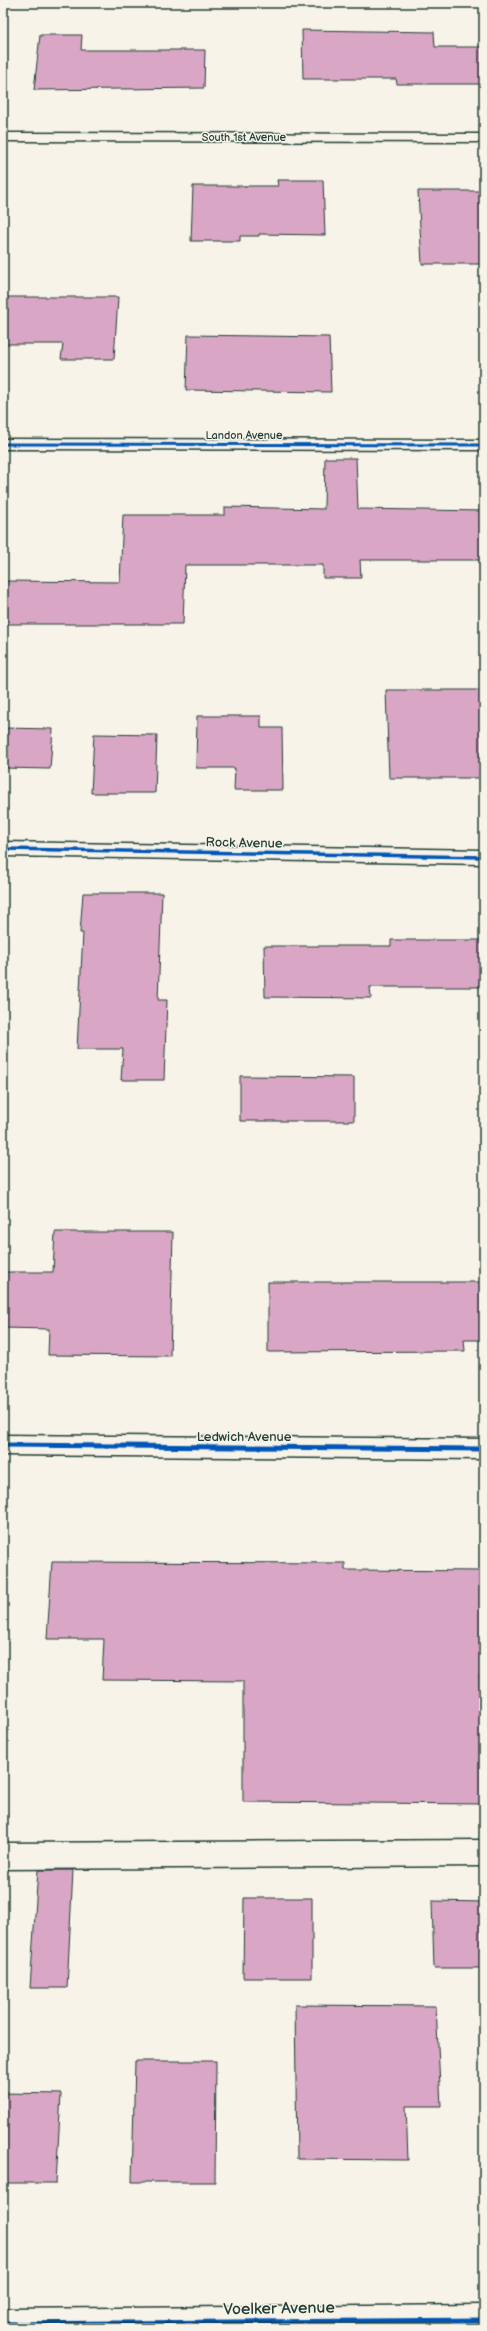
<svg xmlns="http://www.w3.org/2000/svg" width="487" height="2331" font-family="'Balsamiq Sans',sans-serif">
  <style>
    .building { fill: #d9a7c5; stroke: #1f3d34 }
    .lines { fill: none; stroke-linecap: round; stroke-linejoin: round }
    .service-casing { stroke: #1f3d34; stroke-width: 3 }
    .minor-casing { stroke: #1f3d34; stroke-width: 3 }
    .service { fill: #f7f3e8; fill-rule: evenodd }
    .minor { fill: #f7f3e8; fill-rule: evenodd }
    .cycleway-far2-casing { stroke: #f7f3e8; stroke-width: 5 }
    .cycleway-far1-casing { stroke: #f7f3e8; stroke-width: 6 }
    .cycleway-casing { stroke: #f7f3e8; stroke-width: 8 }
    .cycleway-far2 { stroke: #0057b8; stroke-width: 3 }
    .cycleway-far1 { stroke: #0057b8; stroke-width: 3.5 }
    .cycleway { stroke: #0057b8; stroke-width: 5 }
    .labels { text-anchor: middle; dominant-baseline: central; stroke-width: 3; stroke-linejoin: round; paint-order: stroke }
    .far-street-label { font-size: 11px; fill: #1f3d34; stroke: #f7f3e8 }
    .street-label { font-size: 13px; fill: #1f3d34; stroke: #f7f3e8 }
    .near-street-label { font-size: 16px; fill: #1f3d34; stroke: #f7f3e8 }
  </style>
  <rect width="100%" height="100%" fill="#f7f3e8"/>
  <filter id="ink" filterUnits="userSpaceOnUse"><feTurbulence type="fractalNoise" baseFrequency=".025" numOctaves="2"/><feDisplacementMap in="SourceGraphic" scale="8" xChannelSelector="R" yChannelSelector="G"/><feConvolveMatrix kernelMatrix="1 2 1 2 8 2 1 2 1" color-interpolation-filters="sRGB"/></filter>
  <g filter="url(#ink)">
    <!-- building -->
    <path class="building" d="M302,30L434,32L435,47H484V84H397L396,79H303Z
      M40,35H82L81,50H205L204,88L34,90Z
      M277,180H323L325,235L259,234V236H240V241H191L193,186H278Z
      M418,191H484V264H422Z
      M3,297H118L114,359H61L63,344H3Z
      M188,335L329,337L331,392L186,390Z
      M325,458H356L358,509L484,511V560H360L361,578H323V565H185L183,624H3V581L120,582L123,515H225V507L324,509Z
      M386,690H484V778H389Z
      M197,716H261V728H282L283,790H234L235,768H196Z
      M3,728L53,729L50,769L3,768Z
      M94,734L157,735L155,793H91Z
      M83,893H162L158,1000H167L164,1080H121L123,1049H77L83,933H80Z
      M391,940H484V987H370L371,998L265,997L264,946H391Z
      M240,1076L354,1077V1121H240Z
      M55,1232H173L170,1356L48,1355L49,1329L3,1328V1272H53Z
      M268,1282H484V1340H464L465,1351L268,1352Z
      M52,1562L345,1563V1570L484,1571V1675H479L484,1753V1804L243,1802V1681L102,1680L104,1639H47Z
      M38,1870H73L67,1988H30Z
      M244,1898H312V1978H243Z
      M432,1901L484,1902V1968H434Z
      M295,2005L436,2006L441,2106H406L408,2160L297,2159Z
      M135,2061H216L215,2182H132Z
      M3,2093L61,2094L56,2183H3Z"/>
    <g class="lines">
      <!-- service casing -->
      <g class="service-casing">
        <path id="service" d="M484,1840V1866L3,1869V1843Z"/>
      </g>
      <!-- minor casing -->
      <g class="minor-casing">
        <path id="minor" d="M3,133L484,134V142L3,141Z
          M3,439L484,440V450L3,449Z
          M3,842L484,850V864L3,856Z
          M3,1435L484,1439V1459L3,1455Z
          M484,2305V2328H3V2309Z"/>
      </g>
      <!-- service -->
      <use href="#service" class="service"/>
      <!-- minor -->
      <use href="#minor" class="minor"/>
      <!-- cycleway-far2 casing -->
      <g class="cycleway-far2-casing">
        <path id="cycleway-far2" d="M3,444L484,445"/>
      </g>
      <!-- cycleway-far1 casing -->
      <g class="cycleway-far1-casing">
        <path id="cycleway-far1" d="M3,849L484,857"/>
      </g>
      <!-- cycleway casing -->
      <g class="cycleway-casing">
        <path id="cycleway" d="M3,1445L484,1449
          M3,2324L484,2320"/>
      </g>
      <!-- cycleway-far2 -->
      <use href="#cycleway-far2" class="cycleway-far2"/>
      <!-- cycleway-far1 -->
      <use href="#cycleway-far1" class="cycleway-far1"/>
      <!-- cycleway -->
      <use href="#cycleway" class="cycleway"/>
    </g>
  </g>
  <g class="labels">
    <!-- far-street labels -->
    <g class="far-street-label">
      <text x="244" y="137">South 1st Avenue</text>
      <text x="244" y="435">Landon Avenue</text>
    </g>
    <!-- street labels -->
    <g class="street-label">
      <text transform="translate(244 843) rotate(1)">Rock Avenue</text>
      <text x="244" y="1437">Ledwich Avenue</text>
    </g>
    <!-- near-street labels -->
    <g class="near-street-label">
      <text transform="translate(279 2309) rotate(-1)">Voelker Avenue</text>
    </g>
  </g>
  <!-- margin -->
  <rect width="487" height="2331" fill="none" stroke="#f7f3e8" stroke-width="16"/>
  <rect x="8" y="8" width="471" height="2315" fill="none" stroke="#1f3d34" stroke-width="1.5" filter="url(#ink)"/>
</svg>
